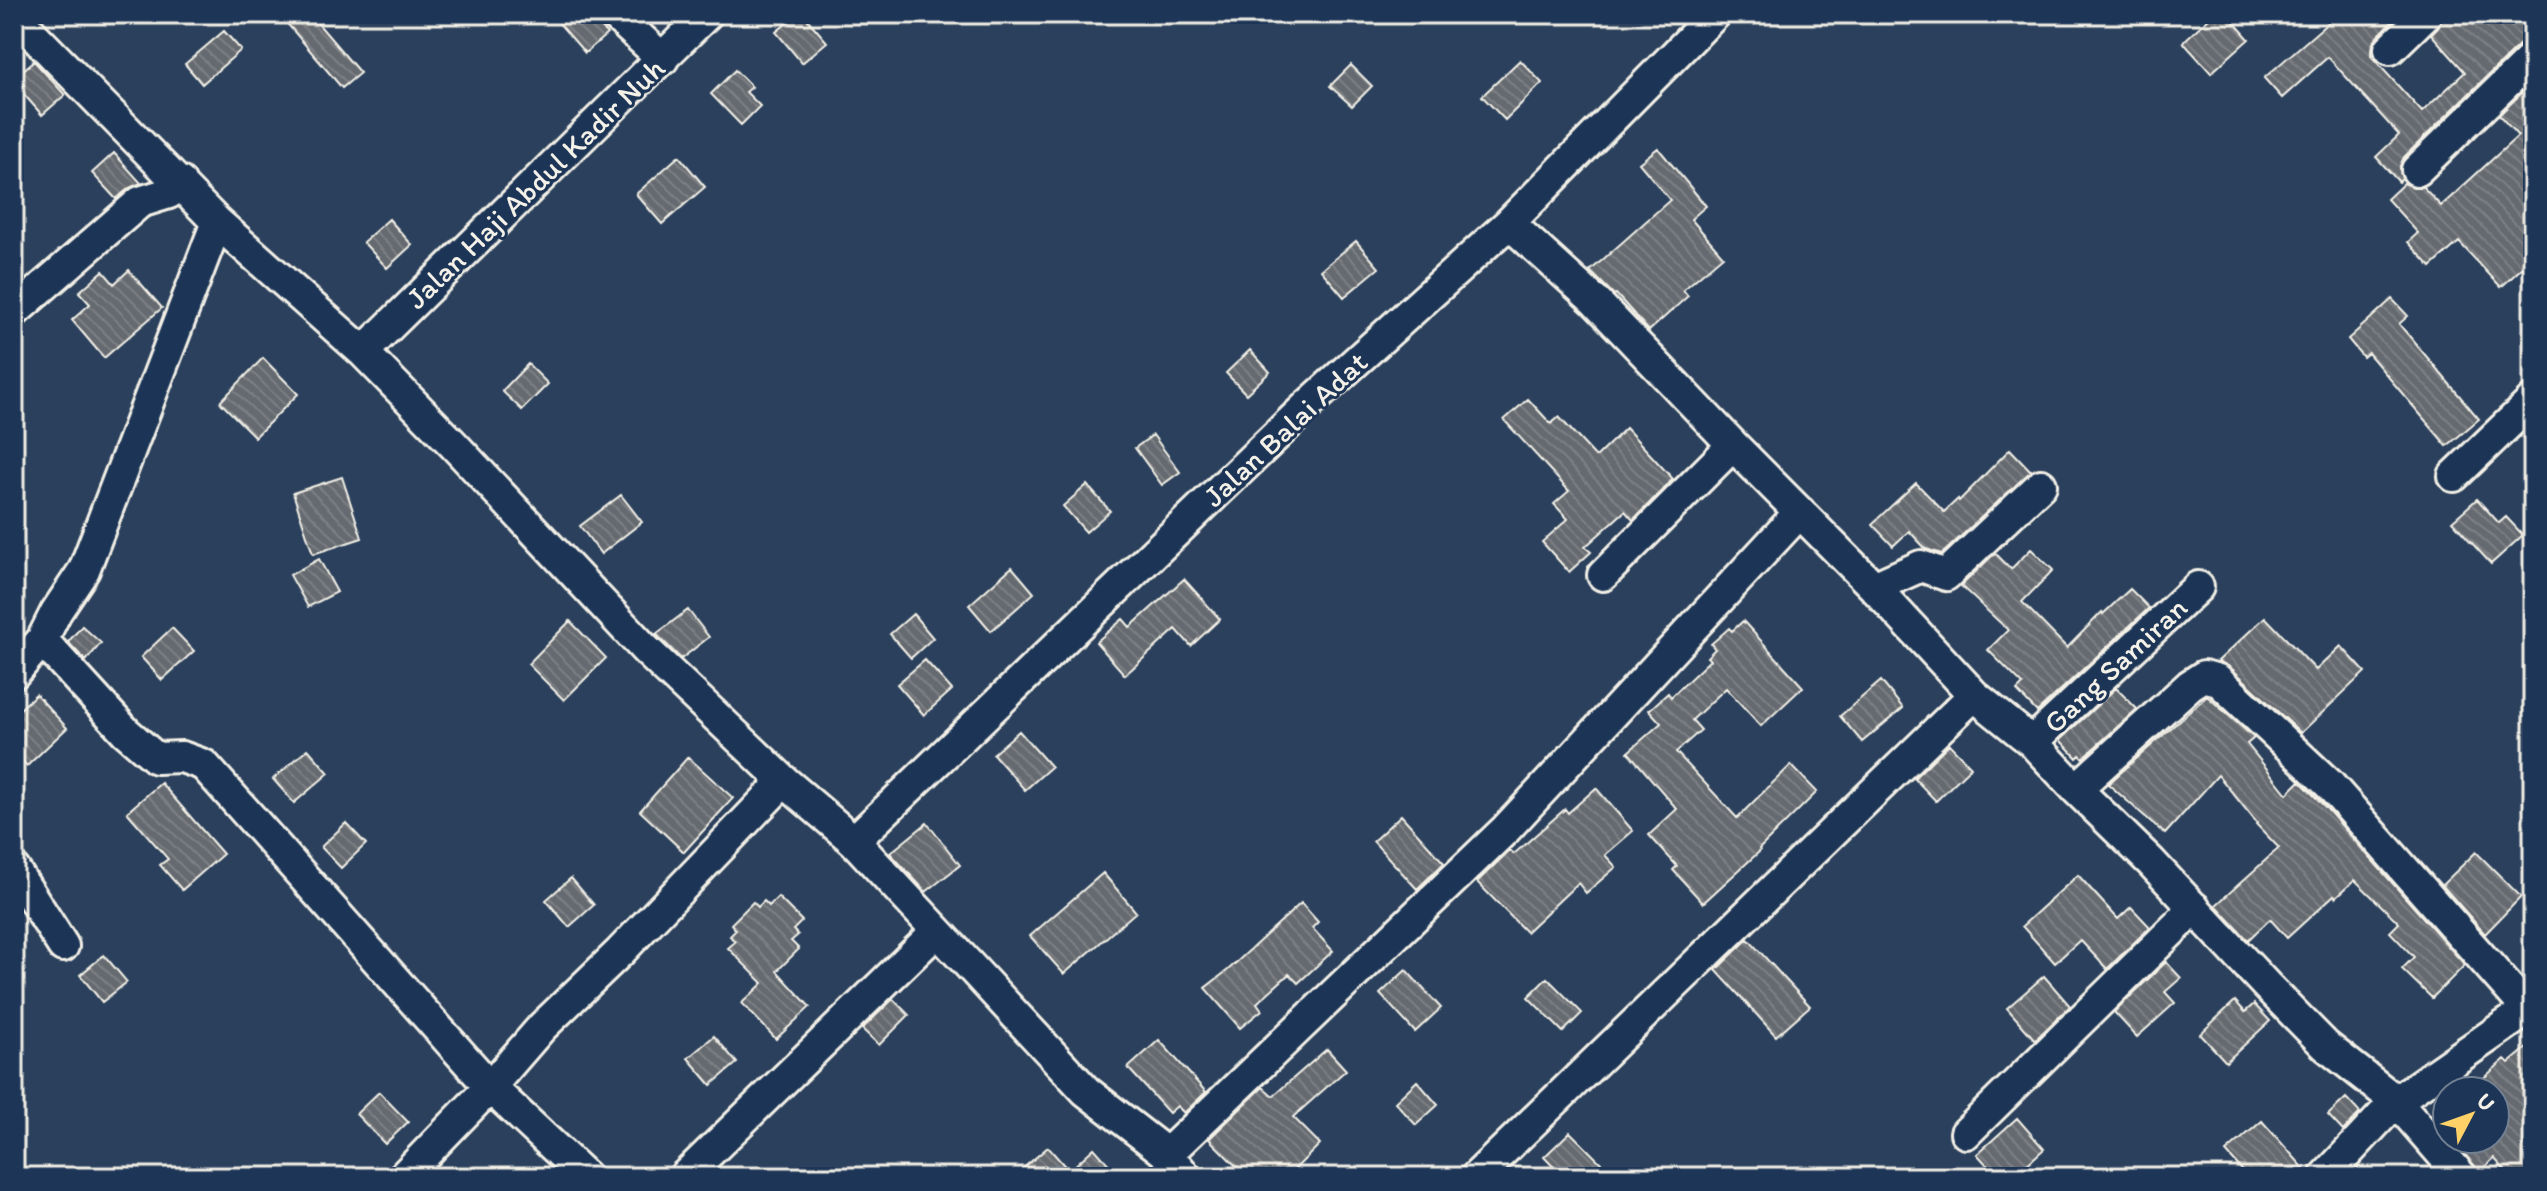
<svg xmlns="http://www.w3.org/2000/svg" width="2547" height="1191" font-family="Itim,sans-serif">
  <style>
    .building { fill: url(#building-back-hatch); stroke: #f4f1e8; stroke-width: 2 }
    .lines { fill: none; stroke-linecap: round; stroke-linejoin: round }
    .minor-casing { stroke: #f4f1e8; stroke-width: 36 }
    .minor { stroke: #1d3557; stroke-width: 30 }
    .labels { text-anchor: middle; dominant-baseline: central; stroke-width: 6; stroke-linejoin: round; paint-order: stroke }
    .street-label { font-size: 30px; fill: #f4f1e8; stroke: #1d3557 }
  </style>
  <defs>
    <pattern id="building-back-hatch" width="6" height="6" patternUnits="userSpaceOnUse" patternTransform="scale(2)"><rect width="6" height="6" fill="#656a70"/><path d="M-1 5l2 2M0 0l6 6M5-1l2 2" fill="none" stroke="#7c8084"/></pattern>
  </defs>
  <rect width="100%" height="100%" fill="#2b405c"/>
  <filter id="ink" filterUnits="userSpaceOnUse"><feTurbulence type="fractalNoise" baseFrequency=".0125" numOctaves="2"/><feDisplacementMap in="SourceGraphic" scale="16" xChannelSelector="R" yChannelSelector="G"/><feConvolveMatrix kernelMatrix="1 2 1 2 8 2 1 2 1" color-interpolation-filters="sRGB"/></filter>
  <g filter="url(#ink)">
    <!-- building -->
    <path class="building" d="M279,14H310L360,73L342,88Z
      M551,14H590L607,34L585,53Z
      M798,14H803L827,42L802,63L776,32Z
      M2213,14H2227L2249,39L2211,73L2183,42Z
      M2338,14H2400L2377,37L2373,43L2371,56L2422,112L2465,72L2431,34L2439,26L2444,14H2533V40L2520,44L2404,157L2400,166L2402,179L2399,182L2376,157L2399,135L2328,57L2282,98L2264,78Z
      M224,31L241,50L202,84L185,64Z
      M1520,60L1542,83L1505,120L1482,96Z
      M34,61L65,95L42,115L14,83V78Z
      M1351,65L1372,86L1352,106L1330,86Z
      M735,70L752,87L746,92L760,106L741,125L711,94Z
      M2533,82V258L2501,287L2459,242L2431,267L2408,242L2418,233L2387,199L2404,183L2413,187H2423L2441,206L2518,136L2499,115Z
      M1658,148L1706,206L1691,219L1723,256L1683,290L1688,296L1649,331L1616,294L1614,295L1590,271L1670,200L1639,163Z
      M114,153L141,183L129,188L116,199L92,173Z
      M679,156L705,187L662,224L636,194Z
      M389,219L412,245L387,268L363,242Z
      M1356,241L1379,268L1344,297L1321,270Z
      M129,270L162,308L104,358L72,320L90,304L79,292L103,271L114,284Z
      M2392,299L2408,316L2399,324L2479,419L2447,446L2368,353L2363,357L2348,339Z
      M1250,350L1270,372L1246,394L1226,373Z
      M263,358L298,394L255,437L220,402Z
      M528,364L548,384L522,410L502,391Z
      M1528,399L1551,424L1559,417L1596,457L1626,428L1673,479L1633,520L1625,511L1585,547L1591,552L1569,572L1542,542L1568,519L1554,504L1569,491L1504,420Z
      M1153,435L1180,472L1162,485L1135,448Z
      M2010,449L2031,471L1942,554L1926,549L1909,531L1893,546L1872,524L1916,483L1944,512L1958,499L1959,501Z
      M342,477L362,538L313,554L293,493Z
      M1087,485L1110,511L1086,532L1063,506Z
      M621,495L642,522L601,554L580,526Z
      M2477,499L2499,523L2506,517L2523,535L2491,564L2452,521Z
      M2031,549L2053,570L2022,602L2067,648L2102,612L2103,614L2130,589L2149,608L2037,712L2017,691L2023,685L1988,650L2008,630L1961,586L1995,553L2011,569Z
      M319,559L337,592L308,607L290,575Z
      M1012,567L1034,593L991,631L969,605Z
      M1184,579L1220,619L1191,646L1176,629L1125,675L1096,642L1123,619L1130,627Z
      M688,610L709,637L681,659L656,634Z
      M913,614L933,638L911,658L890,634Z
      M2265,617L2316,670L2341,646L2365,672L2301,733L2230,667L2218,661Z
      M570,621L606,658L564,700L528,664Z
      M1743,621L1803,687L1761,726L1726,688L1692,720L1701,730L1676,752L1737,818L1791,765L1817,792L1759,849L1760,851L1703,903L1673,870L1677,866L1649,835L1677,809L1628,752L1661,723L1649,710L1668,693L1671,697L1710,660L1707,657L1715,649L1711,644L1729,628L1732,631Z
      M82,626L101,643L86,661L68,642Z
      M172,628L194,651L162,680L141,657Z
      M925,660L952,690L924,715L897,684Z
      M1881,681L1903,708L1862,742L1840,716Z
      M2116,688L2137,709L2083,758L2080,755L2077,758L2060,740Z
      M36,694L67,728L27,766L14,752V715Z
      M2207,696L2254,738L2247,744L2287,794L2300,781L2326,808L2465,965L2432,998L2402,969L2414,957L2390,932L2399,923L2355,880L2336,897L2334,895L2287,938L2270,919L2248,940L2216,905L2279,848L2256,824L2257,823L2218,775L2165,834L2108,784Z
      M1019,731L1051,767L1025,790L993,754Z
      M1949,744L1971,767L1936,801L1914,778Z
      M308,749L329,773L294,803L273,779Z
      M688,757L733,798L684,852L640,811Z
      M161,783L223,854L182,890L160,865L168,859L127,812Z
      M1596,788L1633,831L1605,855L1616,867L1586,893L1578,883L1526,932L1477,882L1510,850L1514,854L1565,809L1568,813Z
      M1401,815L1444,863L1417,889L1373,841Z
      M346,823L366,844L341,868L321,847Z
      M927,823L960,865L926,892L890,853Z
      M2476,852L2521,897L2485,934L2442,885Z
      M1103,873L1136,912L1064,974L1030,936Z
      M2078,875L2118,919L2131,907L2150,927L2107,969L2080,940L2055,963L2022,926Z
      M571,878L594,905L569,927L546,900Z
      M778,897L802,921L793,930L798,935L791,941L799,949L777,971L810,1007L776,1039L742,1003L763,983L728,948L735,942L730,936L736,930L731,924L753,902L758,907L764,901L769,906Z
      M1301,903L1318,922L1312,928L1333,951L1298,983L1289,974L1257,1003L1262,1010L1240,1028L1205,988L1228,970Z
      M1748,939L1810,1006L1776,1036L1716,970Z
      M104,955L127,982L102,1002L80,975Z
      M2166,962L2181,978L2165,992L2175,1003L2137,1037L2114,1012Z
      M1406,970L1441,1008L1415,1032L1380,994Z
      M2044,976L2070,1006L2035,1040L2007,1008Z
      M1547,978L1582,1013L1563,1032L1528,997Z
      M893,999L909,1015L879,1045L862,1029Z
      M2235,1001L2245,1012L2254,1004L2270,1021L2226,1062L2200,1034Z
      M714,1036L737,1063L711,1085L688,1058Z
      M1159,1040L1206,1092L1184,1113L1177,1106L1169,1113L1128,1068Z
      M2533,1043V1177H2511L2494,1158L2479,1173L2453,1139H2495V1091H2469L2505,1059L2509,1063Z
      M1327,1049L1346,1070L1293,1117L1320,1144L1287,1177H1247L1209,1139L1263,1087L1273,1096Z
      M1417,1081L1438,1105L1416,1125L1395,1102Z
      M379,1092L408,1122L385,1144L356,1114Z
      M2346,1098L2360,1113L2343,1131L2328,1115Z
      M2017,1118L2044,1149L2013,1177H1998L1977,1154Z
      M2262,1121L2308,1173V1177H2248L2226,1152Z
      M1570,1132L1615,1177H1563L1544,1157Z
      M1048,1147L1069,1171L1094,1148L1120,1177H1013Z"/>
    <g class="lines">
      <!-- minor casing -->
      <g class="minor-casing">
        <path id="minor" d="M614,14L663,59
          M14,15L217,222L363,352L453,444L645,649L784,781L854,841L1086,1091L1167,1154L1186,1177
          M2390,49L2426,14
          M2417,170L2533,57
          M1509,223L1596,302L1733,445L1874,587L1974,695L2032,742L2076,789L2151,862L2267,986L2326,1046L2396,1101L2462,1177
          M14,312L140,202L169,193L180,182
          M363,352L707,14
          M2454,476L2533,400
          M1603,575L1733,445
          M1874,587L1921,566L1946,575L2041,485
          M42,640L126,732L156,758L182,757L204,765L490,1087L586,1177
          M14,673L42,640L56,612L84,570L217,222
          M2032,742L2198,587
          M2076,789L2190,685L2204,676L2218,680L2329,784L2528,1010
          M854,841L1310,403L1509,223L1715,14
          M14,869L63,946
          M1966,1133L2195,908
          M1167,1154L1506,829L1800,512
          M403,1177L490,1087L542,1027L620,952L784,781
          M684,1177L937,931
          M1476,1177L1974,695
          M2325,1177L2396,1101L2533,1006"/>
      </g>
      <!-- minor -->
      <use href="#minor" class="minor"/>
    </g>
  </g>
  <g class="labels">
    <!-- street labels -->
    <g class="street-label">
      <text transform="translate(535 183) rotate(-44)">Jalan Haji Abdul Kadir Nuh</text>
      <text transform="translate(1285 429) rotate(-43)">Jalan Balai Adat</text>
      <text transform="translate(2115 665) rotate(-43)">Gang Samiran</text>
    </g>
  </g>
  <!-- margin -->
  <rect width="2547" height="1191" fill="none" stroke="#1d3557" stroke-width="48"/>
  <rect x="24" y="24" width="2499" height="1143" fill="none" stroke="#f4f1e8" stroke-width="3" filter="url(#ink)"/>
  <!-- north arrow -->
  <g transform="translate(2471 1115) rotate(49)"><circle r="38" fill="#1d3557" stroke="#738091" stroke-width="2"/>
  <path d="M0-6L14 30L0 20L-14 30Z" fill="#ffd166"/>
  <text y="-12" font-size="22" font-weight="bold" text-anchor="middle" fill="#f4f1e8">U</text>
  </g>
</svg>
